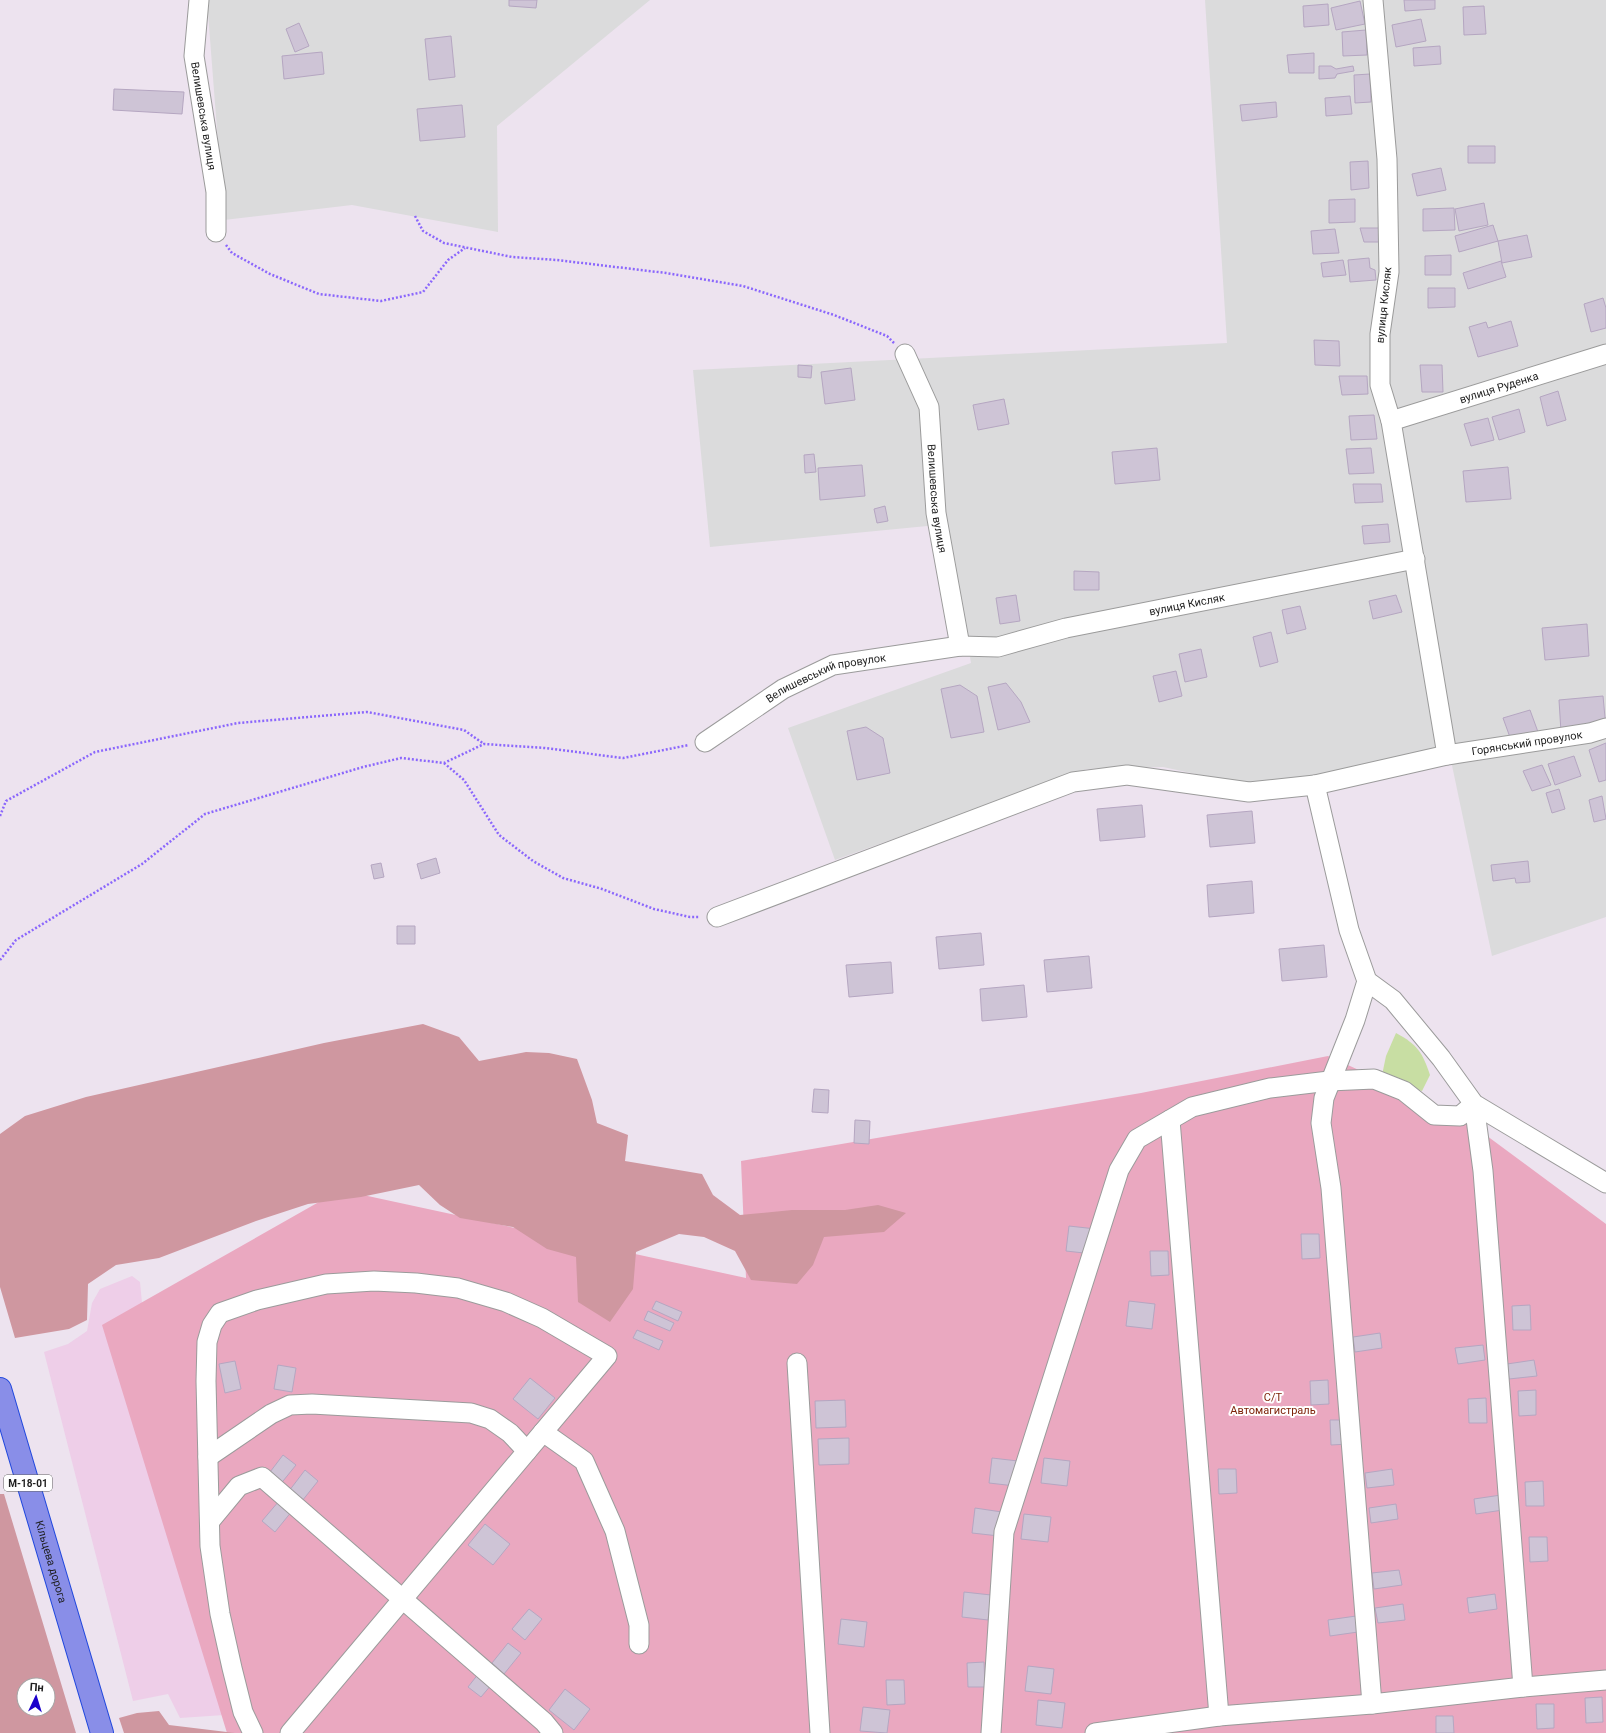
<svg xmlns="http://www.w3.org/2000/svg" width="1606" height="1733" font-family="Roboto,sans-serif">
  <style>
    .residential { fill: #dbdbdc }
    .farmland { fill: #eecee8 }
    .grass { fill: #eaa8c0 }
    .forest { fill: #cf97a0; fill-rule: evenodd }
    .water { fill: #c8dea3 }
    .building { fill: #cec4d6; stroke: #b5a6c1 }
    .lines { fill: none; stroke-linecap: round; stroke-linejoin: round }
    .minor-casing { stroke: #9b9b9b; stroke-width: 21 }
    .highway-casing { stroke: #2148dd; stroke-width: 24 }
    .path { stroke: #8b67fc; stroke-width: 2.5; stroke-dasharray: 2 2; stroke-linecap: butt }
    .minor { stroke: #fff; stroke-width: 19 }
    .highway { stroke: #898ee8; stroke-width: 22 }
    .labels { text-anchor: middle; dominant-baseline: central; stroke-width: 4; stroke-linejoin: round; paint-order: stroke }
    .shield { fill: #fff; stroke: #626262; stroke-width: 1 }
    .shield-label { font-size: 10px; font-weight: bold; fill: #1e1e1e }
    .street-label { font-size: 11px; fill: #1e1e1e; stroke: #fff }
    .park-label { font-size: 11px; fill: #7e2309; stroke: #fff }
  </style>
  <rect width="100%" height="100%" fill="#ede3ef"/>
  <!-- residential -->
  <path class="residential" d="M207,0H650L497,126L498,232L352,205L224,220Z
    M1205,0H1606V917L1492,956L1449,751L1252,786L1163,767L1087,769L835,860L788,728L971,663L948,524L710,547L693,370L1227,343Z"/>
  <!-- farmland -->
  <path class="farmland" d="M132,1276L140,1282L142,1303L239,1714L180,1718L168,1694L133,1701L44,1352L68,1344L87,1331L92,1303L100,1289Z"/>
  <!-- grass -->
  <path class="grass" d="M1328,1056L1460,1116L1606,1224V1733H227L102,1325L340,1190L746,1278L741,1161L1141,1093Z"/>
  <!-- forest -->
  <path class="forest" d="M423,1024L459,1037L479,1061L526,1052L549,1053L577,1059L592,1100L597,1123L628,1135L625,1161L702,1174L713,1195L740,1215L792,1210H845L878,1205L906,1213L884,1232L824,1237L813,1265L797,1284L751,1280L735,1251L704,1237L679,1234L636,1252L633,1289L610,1322L578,1302L576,1257L547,1249L513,1227L460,1218L440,1205L419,1185L361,1197L308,1204L256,1221L159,1258L116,1265L88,1284L87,1320L69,1329L15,1338L0,1287V1134L25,1116L86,1097L324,1043Z
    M0,1494H4L76,1733H0ZM24,1685H48V1709H24Z
    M159,1711L169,1725L235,1733H124L119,1718L137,1713Z"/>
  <!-- water -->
  <path class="water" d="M1396,1033C1418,1045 1422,1052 1430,1075L1422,1091L1381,1080L1386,1056Z"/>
  <!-- building -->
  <path class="building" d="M509,0H537L536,8L509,6Z
    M1404,0H1435V9L1405,11Z
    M1360,1L1365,24L1336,30L1331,8Z
    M1328,4L1329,25L1304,27L1303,6Z
    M1484,6L1486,34L1464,35L1463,7Z
    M1421,19L1426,41L1396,47L1392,25Z
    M299,23L309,46L295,52L286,29Z
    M1366,30L1367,55L1343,56L1342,32Z
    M451,36L455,77L429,80L425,39Z
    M1440,46L1441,64L1414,66L1413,48Z
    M322,52L324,74L284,79L282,56Z
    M1314,53V73H1289L1287,55Z
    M1319,66H1331L1336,69L1353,66L1354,71L1337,74L1335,78L1319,79Z
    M1370,74L1371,102L1355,103L1354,75Z
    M114,89L184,92L182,114L113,110Z
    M1350,96L1352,114L1326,116L1325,98Z
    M1276,102L1277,117L1242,121L1240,105Z
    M462,105L465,137L420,141L417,109Z
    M1468,146H1495V163H1468Z
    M1368,161L1369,188L1351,190L1350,162Z
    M1441,168L1446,190L1417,196L1412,174Z
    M1355,199V222L1329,223V200Z
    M1484,203L1488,225L1459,231L1455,209Z
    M1454,208L1455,230L1423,231V209Z
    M1493,225L1498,241L1459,252L1455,236Z
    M1360,228H1380L1381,242H1364Z
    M1335,229L1339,253L1313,254L1311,231Z
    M1527,235L1532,257L1502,263L1498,241Z
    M1451,255V275H1425V256Z
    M1369,258L1370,268L1375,270L1376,280L1350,282L1348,260Z
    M1343,260L1346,275L1323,277L1321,263Z
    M1501,261L1506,277L1468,289L1463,273Z
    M1428,288H1455V307L1428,308Z
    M1603,298L1606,308V328L1591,332L1584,304Z
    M1511,321L1518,346L1478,357L1469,327L1486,322L1488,328Z
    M1314,340L1339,341L1340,366L1315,365Z
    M798,365L812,366L811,378L798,377Z
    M1420,365H1442L1443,392H1422Z
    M851,368L855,400L825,404L821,372Z
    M1339,376H1367L1368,394L1342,395Z
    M1558,391L1566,420L1547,426L1540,397Z
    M1004,399L1009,424L978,430L973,405Z
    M1519,409L1525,432L1499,440L1492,417Z
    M1374,415L1377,439L1351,440L1349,416Z
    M1488,418L1494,440L1471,446L1464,424Z
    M1157,448L1160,480L1115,484L1112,452Z
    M1371,448L1374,473L1349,474L1346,449Z
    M814,454L816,472L805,473L804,455Z
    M862,465L865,496L820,500L818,468Z
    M1508,467L1511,499L1466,502L1463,471Z
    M1353,484H1381L1383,502L1355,503Z
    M885,506L888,521L877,523L874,509Z
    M1388,524L1390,542L1364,544L1362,526Z
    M1074,571L1099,572V590H1074Z
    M1016,595L1020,621L1000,624L996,598Z
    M1396,595L1402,612L1373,619L1369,601Z
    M1300,606L1306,629L1287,634L1282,610Z
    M1587,624L1589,656L1545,660L1542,628Z
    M1271,632L1278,662L1260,667L1253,637Z
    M1201,649L1207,677L1185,682L1179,654Z
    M1176,671L1182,696L1159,702L1153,676Z
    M1006,683L1021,702L1030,722L998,730L988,687Z
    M960,685L977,696L984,732L951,738L941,689Z
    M1603,696L1606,728L1561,732L1559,700Z
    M1530,710L1538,732L1511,740L1503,718Z
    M866,727L883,738L890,773L857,780L847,731Z
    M1606,743V780L1599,782L1589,750Z
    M1574,756L1581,776L1555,785L1548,764Z
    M1542,765L1551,785L1532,791L1523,771Z
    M1559,789L1565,809L1552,813L1546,793Z
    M1602,796L1606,819L1594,822L1589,800Z
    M1142,805L1145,837L1100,841L1097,809Z
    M1252,811L1255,843L1210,847L1207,815Z
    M436,858L440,873L421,879L417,864Z
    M1528,861L1530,882L1516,883L1515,878L1493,881L1491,865Z
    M381,863L384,877L374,879L371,865Z
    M1252,881L1254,913L1209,917L1207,885Z
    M397,926H415V944H397Z
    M981,933L984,965L939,969L936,937Z
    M1324,945L1327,977L1282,981L1279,949Z
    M1089,956L1092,988L1047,992L1044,960Z
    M891,962L893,993L849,997L846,965Z
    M1024,985L1027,1017L982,1021L980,989Z
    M814,1089L829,1090L828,1113L812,1112Z
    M855,1120L870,1121L869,1144L854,1143Z
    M1069,1226L1096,1229L1093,1254L1066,1251Z
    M1301,1234H1319L1320,1258L1302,1259Z
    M1150,1251H1168L1169,1275L1151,1276Z
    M656,1301L682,1312L678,1321L652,1309Z
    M1129,1301L1155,1304L1152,1329L1126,1326Z
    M1530,1305L1531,1330H1513L1512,1306Z
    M648,1311L674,1323L670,1331L644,1320Z
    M637,1330L663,1341L659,1350L633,1338Z
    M1380,1333L1382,1348L1355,1352L1353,1337Z
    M1483,1345L1485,1360L1458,1364L1455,1348Z
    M1534,1360L1537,1376L1509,1379L1507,1364Z
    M235,1361L241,1389L225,1393L219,1364Z
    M278,1365L296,1368L292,1392L274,1389Z
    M530,1378L555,1398L538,1419L513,1399Z
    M1328,1380L1329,1404L1311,1405L1310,1381Z
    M1536,1390V1415L1519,1416L1518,1391Z
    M1486,1398L1487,1423H1469L1468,1399Z
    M845,1400L846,1427L816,1428L815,1401Z
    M1330,1420H1348V1444L1331,1445Z
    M849,1438V1464L819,1465L818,1439Z
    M283,1455L296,1465L279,1486L267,1476Z
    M992,1458L1018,1461L1015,1486L989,1483Z
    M1044,1458L1070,1461L1067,1486L1041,1483Z
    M1218,1469H1236L1237,1493L1219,1494Z
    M1392,1469L1394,1485L1367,1488L1365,1473Z
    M305,1470L318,1481L302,1501L289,1491Z
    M1543,1481L1544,1506H1526L1525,1482Z
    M1501,1495L1503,1510L1476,1514L1474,1499Z
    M279,1501L292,1511L275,1532L262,1521Z
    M1396,1504L1398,1519L1371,1523L1369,1508Z
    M975,1508L1002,1512L999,1536L972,1533Z
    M1024,1514L1051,1517L1048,1542L1021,1539Z
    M485,1524L510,1544L493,1565L468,1545Z
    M1529,1537H1547L1548,1561L1530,1562Z
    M1399,1570L1402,1585L1374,1589L1372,1573Z
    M964,1592L991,1595L988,1620L962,1617Z
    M1495,1594L1497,1609L1469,1613L1467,1598Z
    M1403,1604L1405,1620L1378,1623L1375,1608Z
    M529,1609L542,1619L525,1640L512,1629Z
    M1356,1616L1358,1632L1330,1636L1328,1620Z
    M841,1619L867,1622L864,1647L838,1644Z
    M508,1643L521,1653L504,1674L492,1663Z
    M984,1662L985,1687H968L967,1663Z
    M1028,1666L1054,1669L1051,1694L1025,1691Z
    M479,1673L492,1684L481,1697L468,1687Z
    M886,1680H904L905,1704L887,1705Z
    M565,1689L590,1709L574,1730L549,1710Z
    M1602,1697L1603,1722L1586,1723L1585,1698Z
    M1038,1700L1065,1703L1062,1728L1036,1725Z
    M1536,1704H1554V1728L1537,1729Z
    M863,1707L890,1710L887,1733L860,1731Z
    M1436,1716H1453L1454,1733H1436Z"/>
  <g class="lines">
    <!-- minor casing -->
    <g class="minor-casing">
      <g id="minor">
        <path id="s1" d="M199,0L194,56L216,192V232"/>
        <path d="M1373,0L1387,159L1389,272L1380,334V385L1391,421L1447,755"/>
        <path id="s2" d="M905,354L929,407L936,513L960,646"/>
        <path id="s3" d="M1391,421L1606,354"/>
        <path id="s4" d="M705,742L783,689L833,665L960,646L998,647L1066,628L1415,559"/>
        <path d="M1315,785L1349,930L1367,981L1393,1000L1441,1058L1474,1104L1606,1183"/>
        <path id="s5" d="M717,917L1073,782L1127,775L1249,792L1315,785L1447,755L1590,733L1606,728"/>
        <path d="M1367,981L1355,1020L1324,1098L1321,1123L1331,1188L1372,1704"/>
        <path d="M1170,1120L1219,1716"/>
        <path d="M797,1363L820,1733"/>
        <path d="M543,1432L584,1461L615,1531L639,1625V1644"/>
        <path d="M208,1457L271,1414L290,1405L312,1404L471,1413L490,1419L510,1433L527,1451"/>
        <path d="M210,1521L239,1486L262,1477L544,1722L553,1733"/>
        <path d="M253,1733L243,1712L232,1668L220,1614L210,1546L206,1381L207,1342L212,1325L220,1313L257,1300L326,1284L374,1281L416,1283L458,1288L506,1302L542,1318L607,1356L290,1733"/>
        <path d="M991,1733L1004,1532L1119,1170L1137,1139L1192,1107L1270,1088L1329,1081L1374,1079L1404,1091L1434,1115L1460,1116L1474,1104L1483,1171L1523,1687"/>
        <path d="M1095,1733L1219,1716L1372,1704L1523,1687L1606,1680"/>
      </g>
    </g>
    <!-- highway casing -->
    <g class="highway-casing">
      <g id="highway">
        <path id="s6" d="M0,1389L102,1733"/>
      </g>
    </g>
    <!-- path -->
    <path class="path" d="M415,216L423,231L444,243L512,257L557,260L666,273L743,286L834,315L887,336L894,343
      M226,245L232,253L270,274L319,294L381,301L423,292L448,260L465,248
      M444,763L464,780L499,835L533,861L563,878L602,889L654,909L690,917H700
      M0,816L6,801L95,752L238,723L367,712L464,730L484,744
      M0,960L16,940L142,864L205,814L363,767L401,758L444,763L484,744L545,748L623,758L689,745"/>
    <!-- minor -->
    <use href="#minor" class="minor"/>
    <!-- highway -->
    <use href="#highway" class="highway"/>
  </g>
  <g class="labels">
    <!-- shield labels -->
    <rect class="shield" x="4" y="1475" width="48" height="16" rx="3"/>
    <g class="shield-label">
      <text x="28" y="1483">М-18-01</text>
    </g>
    <!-- street labels -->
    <g class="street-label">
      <text stroke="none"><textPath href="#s1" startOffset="117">Велишевська вулиця</textPath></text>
      <text transform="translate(1384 305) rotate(-84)">вулиця Кисляк</text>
      <text stroke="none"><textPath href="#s3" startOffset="113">вулиця Руденка</textPath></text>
      <text stroke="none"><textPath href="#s2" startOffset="150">Велишевська вулиця</textPath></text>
      <text stroke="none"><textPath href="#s4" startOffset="510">вулиця Кисляк</textPath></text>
      <text stroke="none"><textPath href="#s4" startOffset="139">Велишевський провулок</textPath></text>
      <text stroke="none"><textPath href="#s5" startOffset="841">Горянський провулок</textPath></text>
      <text stroke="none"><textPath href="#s6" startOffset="180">Кільцева дорога</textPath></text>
    </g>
    <!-- park labels -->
    <g class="park-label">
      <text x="1273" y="1397">С/Т<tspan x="1273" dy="13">Автомагистраль</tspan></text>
    </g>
  </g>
  <!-- north arrow -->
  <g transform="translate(36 1697) rotate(4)"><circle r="19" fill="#ffffff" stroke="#a5a5a5"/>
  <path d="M0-3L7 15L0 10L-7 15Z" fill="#1c00cb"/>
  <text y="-6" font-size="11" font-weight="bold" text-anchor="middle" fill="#1e1e1e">Пн</text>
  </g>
</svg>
